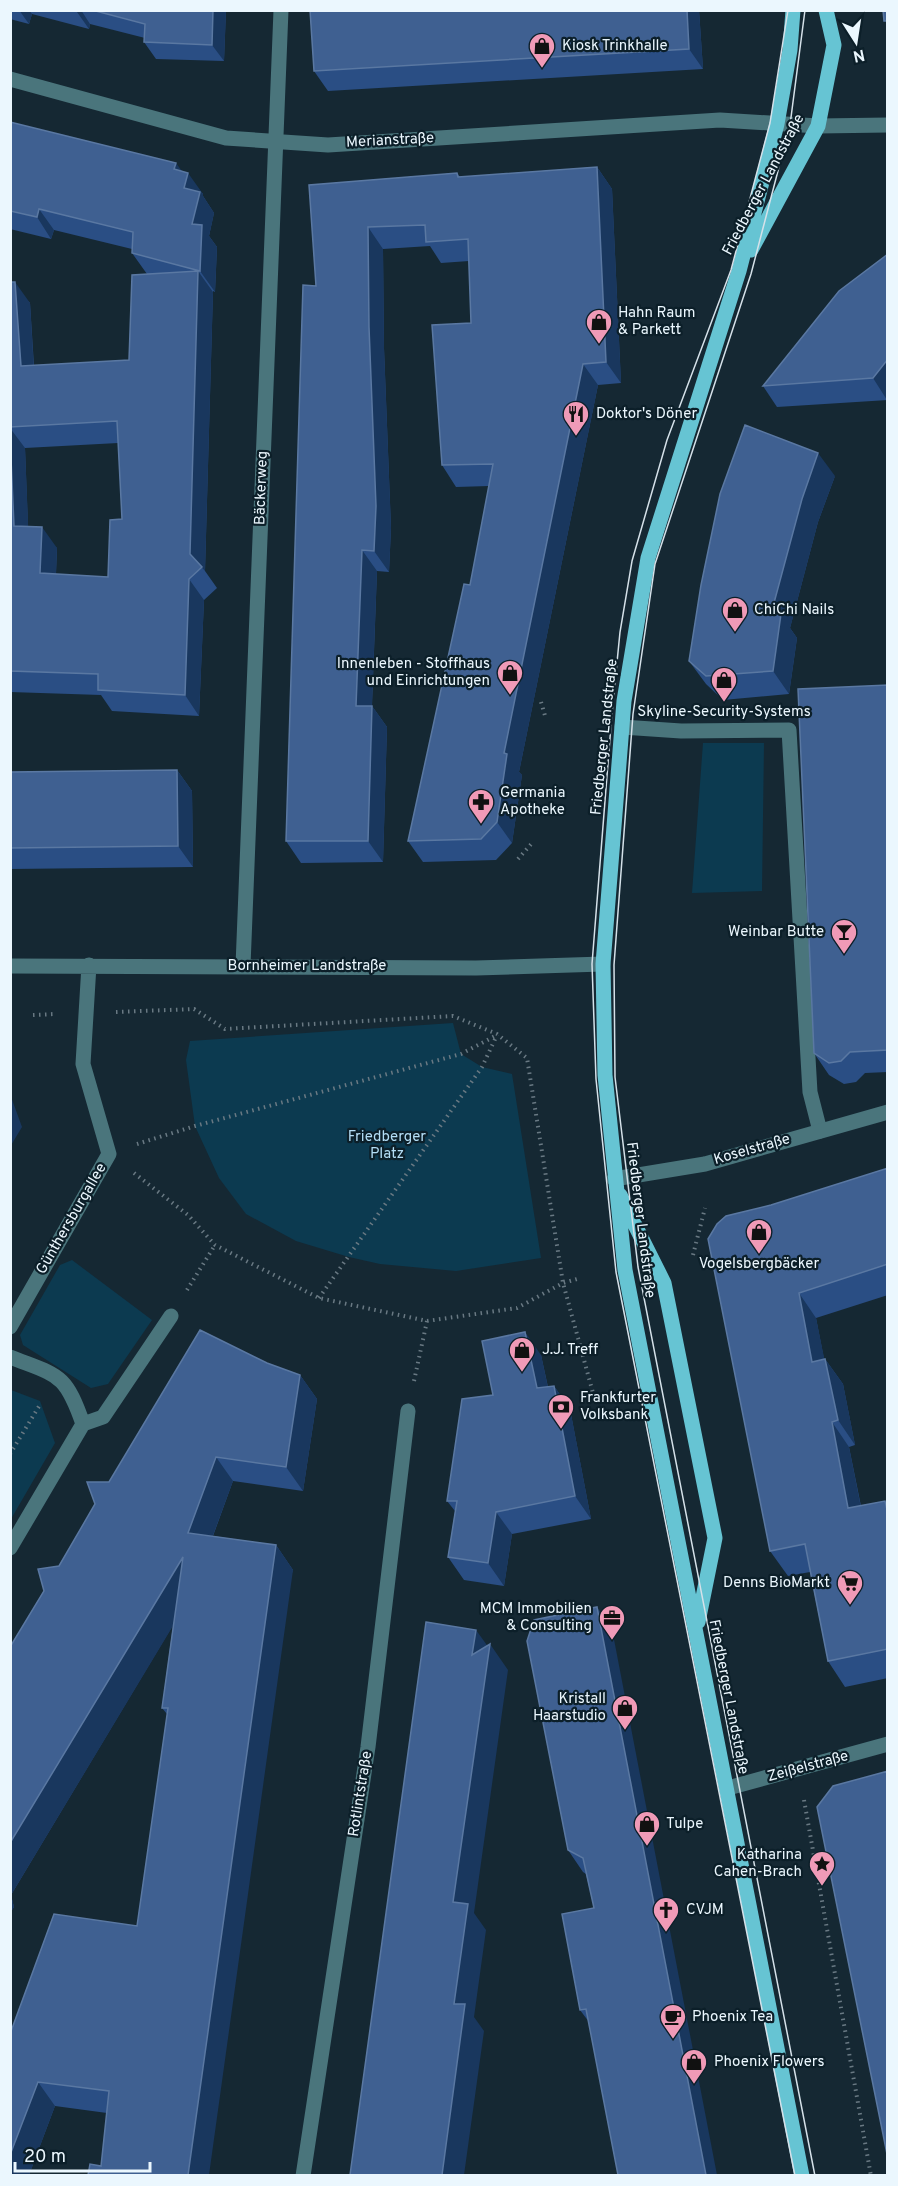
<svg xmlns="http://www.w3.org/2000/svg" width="898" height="2186" font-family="Overpass,sans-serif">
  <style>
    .green { fill: #0c3a50 }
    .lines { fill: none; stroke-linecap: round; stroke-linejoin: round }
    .path { stroke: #697983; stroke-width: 4; stroke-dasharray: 1.5 4.5; stroke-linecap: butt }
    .lane { stroke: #4a757c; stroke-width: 15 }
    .street { stroke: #4a757c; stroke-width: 15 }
    .primary { stroke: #66c4d3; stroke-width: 15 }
    .tram { stroke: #d5e1e9; stroke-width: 1.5 }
    .wall { fill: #2a4e84; fill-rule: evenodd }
    .shaded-wall { fill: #19375e }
    .building { fill: #3f6091; stroke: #5a78a2; stroke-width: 1.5 }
    .labels { text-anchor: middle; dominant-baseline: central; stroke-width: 4.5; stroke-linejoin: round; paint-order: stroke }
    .poi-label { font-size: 15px; fill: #ebf7fe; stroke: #0c1f29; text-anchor: start }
    .street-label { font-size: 15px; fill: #ebf7fe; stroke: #0c1f29 }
    .park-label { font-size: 15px; fill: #b3ddf5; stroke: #0c1f29 }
  </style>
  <rect width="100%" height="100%" fill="#152833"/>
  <!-- green -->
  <path class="green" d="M703,743H764L762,891L692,893Z
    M453,1023L461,1054L482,1067L512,1074L541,1258L456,1271L380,1264L349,1257L296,1241L246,1214L219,1178L195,1126L186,1060L190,1041Z
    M72,1260L152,1320L108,1384L91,1388L23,1345L20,1335L60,1265Z
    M11,1390L40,1401L55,1443L11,1519Z"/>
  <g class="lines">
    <!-- path -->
    <path class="path" d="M541,702L546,719
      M518,859L533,842
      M116,1012L194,1009L225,1029L453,1016L497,1034L527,1058L563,1283L596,1404
      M33,1015L55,1014
      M137,1144L195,1126L461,1054L497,1035
      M134,1173L188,1215L215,1245L319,1298L427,1321L517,1308L563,1283L577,1279
      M693,1255L705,1208
      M187,1290L215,1245
      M319,1298L482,1067L497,1035
      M414,1381L427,1321
      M10,1454L41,1403
      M804,1800L871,2176"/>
    <!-- lane -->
    <path class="lane" d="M622,727L681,731L789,730L810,1092L820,1131"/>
    <!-- street -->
    <path class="street" d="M10,79L226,138L328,145L720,120L818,126L888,125
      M10,966L476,968L603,964
      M243,966L281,10
      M614,1179L705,1164L888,1112
      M10,1327L109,1154L83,1064L89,965
      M10,1357C58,1376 65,1372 83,1424
      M10,1548L83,1424L103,1417L171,1316
      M728,1788L888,1744
      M303,2176L368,1747L408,1411"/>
    <!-- primary -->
    <path class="primary" d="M793,10L790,50L777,124L739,271L648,558L624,701L603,964L605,1075L625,1270L802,2176
      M751,250L818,126L834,45L826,10
      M620,1195L664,1283L715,1538L698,1622"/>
    <!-- tram -->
    <path class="tram" d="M788,10L770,123L731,270L667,440L632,561L620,632L612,713L592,964L596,1079L616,1272L795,2176
      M805,10L790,125L751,274L655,564L633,714L614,965L615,1077L638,1267L815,2176"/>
  </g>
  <!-- wall -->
  <path class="wall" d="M10,10H226L224,61L156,59L144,42L145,38L90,24L89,29L32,14L29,24L10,19Z
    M310,10H699L703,69L328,91L314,71Z
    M10,122L182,171L203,194V196L214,213L209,236L217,247L215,292L213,291L205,571L217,588L204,600L199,716L112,711L101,695L10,692V282L30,303L34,366L129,360L147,274L132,253V249L54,230L51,239L10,229ZM118,443L122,519L108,577L56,574L57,548L28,526L25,448Z
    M597,167L612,189L621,383L598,385L519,772L522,775L512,843L496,860L423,862L408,841L470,585L489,486L456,487L442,465L471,323L469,261L441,263L430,246L383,249L384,348L391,528L389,572L377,571L372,706L387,727L383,862L301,863L286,841L316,286L309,185L457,173L460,177Z
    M888,254V400L777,407L763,386Z
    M835,476L818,522L790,628L797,638L789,694L723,700L706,684L689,661Z
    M888,685V1072L865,1073L856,1082L844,1084L829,1075L814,1053Z
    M177,770L192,791L193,867L10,869V772Z
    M888,1168V1295L816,1318L824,1359H825L843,1384L855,1445L849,1447L861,1506L885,1501L888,1504V1678L845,1687L828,1661L810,1572L788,1576L770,1551L771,1205Z
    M541,1355L548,1387L554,1386L570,1409L591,1519L512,1534L504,1586L464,1580L448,1557L455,1511L447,1501L493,1395Z
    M267,1363L300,1375L317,1399L303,1491L233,1481L213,1536L276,1545L293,1570L101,2166L107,2113L55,2106L29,2175H10V2034L137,1926L167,1714L162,1708L173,1625L11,1895L14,1907L10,1913V1647L109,1482Z
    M612,1629L589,2022L580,2010L594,1908L586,1874L583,1872L568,1850Z"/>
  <!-- shaded-wall -->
  <path class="shaded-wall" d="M19,10H29L32,14L29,24Z
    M78,10H81L90,24L89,29L77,12Z
    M213,10H226L224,61L212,45Z
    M687,10H699L703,69L689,49Z
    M176,163L187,178L188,173L203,194V196L214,213L209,236L217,247L215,292L200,271L192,224L174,169Z
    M597,167L612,189L621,383L606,362Z
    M39,209L54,230L51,239L37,217Z
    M368,227L383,249L384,348L391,528L389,572L374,551L369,327Z
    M198,271L213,292L205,571L190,554Z
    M15,282L30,303L35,388L21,366Z
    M888,359L887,400L873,378Z
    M583,364L598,385L519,772L522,775L512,843L497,822L504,753Z
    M10,428L25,448L29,547L14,526Z
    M818,453L835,476L818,522L790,628L797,638L789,694L773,671L771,614L802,499Z
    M42,527L57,548L55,594L40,573Z
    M362,550L377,571L371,727L356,706Z
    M189,579L204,600L199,716L185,695Z
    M372,706L387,727L383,862L368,841Z
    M177,770L192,791L193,867L178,846Z
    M10,1094L22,1127L10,1147Z
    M799,1293L816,1318L830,1387L812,1362Z
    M525,1332L541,1355L553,1411L537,1388Z
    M825,1359L843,1384L855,1445L838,1420Z
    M300,1375L317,1399L303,1491L286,1467Z
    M554,1386L570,1409L591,1519L575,1496Z
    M832,1422L849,1447L866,1533L848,1508Z
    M216,1457L233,1481L205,1557L188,1533Z
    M496,1512L512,1534L504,1586L488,1563Z
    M276,1545L293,1570L209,2175H188Z
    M183,1557L200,1581L11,1895L14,1907L10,1913V1843Z
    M597,1607L612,1629L717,2175H706Z
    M476,1630L489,1648L490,1644L508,1670L474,1913L486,1930L474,2017L484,2031L464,2175H442L454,2004L453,1902L472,1655Z
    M38,2082L55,2106L29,2175H10V2155Z"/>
  <!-- building -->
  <path class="building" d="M92,10H213L212,45L144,42L145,24Z
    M310,10H687L689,49L314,71Z
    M883,10H888V21H884Z
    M10,122L176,163L174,169L188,173L184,188L200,192L192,224L202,225L200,271L132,253L133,232L39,209L37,217L10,211Z
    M597,167L606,362L583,364L504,753L507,754L497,822L481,839L408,841L464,584L470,585L493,464L442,465L432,325L471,323L468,239L426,242L425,225L368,227L369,327L376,506L374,551L362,550L356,706H372L368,841H286L303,285L316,286L309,185L457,173L458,177Z
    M888,254V359L873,378L763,386L839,291Z
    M198,271L190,554L202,567L189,579L185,695L98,690V674L10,671V436L14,526L42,527L40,573L108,577L110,520L122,519L117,421L10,427V282H15L21,366L129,360L132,275Z
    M745,425L818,453L802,499L771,614H781L773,671L706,676L689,661L701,585L720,494Z
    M888,685V1050L850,1052L841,1061L829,1063L814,1053L798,689Z
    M177,770L178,846L10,848V772Z
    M888,1168V1264L799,1293L812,1362L825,1359L838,1420L832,1422L848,1508L885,1501L888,1514V1649L828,1661L805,1544L770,1551L708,1239L717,1224L726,1216L771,1205Z
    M200,1330L267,1363L300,1375L286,1467L216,1457L188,1533L276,1545L188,2175H88L90,2164L101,2166L109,2091L38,2082L10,2155V2034L54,1914L137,1926L168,1708H162L183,1557L10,1843V1647L44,1591L38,1569L59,1566L95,1504L87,1482H109Z
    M525,1332L537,1388L554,1386L575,1496L496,1512L488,1563L448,1557L457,1501H447L462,1399L493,1395L482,1341Z
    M597,1607L706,2175H618L586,2009L580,2010L562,1914L594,1908L583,1858L568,1850L527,1641L534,1620Z
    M426,1622L476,1630L472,1655L490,1644L453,1902L468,1904L454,2004H465L442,2175H350Z
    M888,1771V2159L817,1807L833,1786Z"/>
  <!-- icons -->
  <defs>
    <g id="shop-pin" transform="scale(1.35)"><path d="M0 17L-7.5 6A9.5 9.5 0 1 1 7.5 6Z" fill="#f09ab7" stroke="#0c1f29"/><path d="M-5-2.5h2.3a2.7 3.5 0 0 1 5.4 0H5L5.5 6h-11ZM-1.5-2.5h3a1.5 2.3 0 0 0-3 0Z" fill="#111"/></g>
    <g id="restaurant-pin" transform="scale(1.35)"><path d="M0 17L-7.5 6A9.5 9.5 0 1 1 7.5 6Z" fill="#f09ab7" stroke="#0c1f29"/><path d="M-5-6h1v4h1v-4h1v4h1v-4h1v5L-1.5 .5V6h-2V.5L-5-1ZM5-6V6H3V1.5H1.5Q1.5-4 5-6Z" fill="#111"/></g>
    <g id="pharmacy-pin" transform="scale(1.35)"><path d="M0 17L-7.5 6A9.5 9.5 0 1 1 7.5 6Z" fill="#f09ab7" stroke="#0c1f29"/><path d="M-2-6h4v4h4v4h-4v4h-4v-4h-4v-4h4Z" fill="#111"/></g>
    <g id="bar-pin" transform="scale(1.35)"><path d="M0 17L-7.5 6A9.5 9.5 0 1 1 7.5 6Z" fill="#f09ab7" stroke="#0c1f29"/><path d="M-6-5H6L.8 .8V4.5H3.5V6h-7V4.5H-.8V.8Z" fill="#111"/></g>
    <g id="bank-pin" transform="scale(1.35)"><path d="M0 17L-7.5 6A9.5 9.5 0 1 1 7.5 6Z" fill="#f09ab7" stroke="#0c1f29"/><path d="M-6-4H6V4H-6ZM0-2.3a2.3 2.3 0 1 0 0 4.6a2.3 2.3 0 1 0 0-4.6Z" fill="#111"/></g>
    <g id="supermarket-pin" transform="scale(1.35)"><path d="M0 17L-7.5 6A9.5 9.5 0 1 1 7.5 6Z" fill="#f09ab7" stroke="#0c1f29"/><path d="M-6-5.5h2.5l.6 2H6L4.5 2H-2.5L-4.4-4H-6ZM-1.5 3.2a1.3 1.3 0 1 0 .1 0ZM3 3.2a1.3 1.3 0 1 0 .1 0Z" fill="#111"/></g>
    <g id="office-pin" transform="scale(1.35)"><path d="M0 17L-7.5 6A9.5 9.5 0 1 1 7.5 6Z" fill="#f09ab7" stroke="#0c1f29"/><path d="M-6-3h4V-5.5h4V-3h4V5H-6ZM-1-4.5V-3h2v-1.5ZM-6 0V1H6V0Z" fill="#111"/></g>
    <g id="sight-pin" transform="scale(1.35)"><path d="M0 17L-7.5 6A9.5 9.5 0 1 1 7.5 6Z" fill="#f09ab7" stroke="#0c1f29"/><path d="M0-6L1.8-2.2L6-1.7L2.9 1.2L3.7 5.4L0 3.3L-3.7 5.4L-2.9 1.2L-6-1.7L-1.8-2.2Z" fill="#111"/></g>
    <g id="church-pin" transform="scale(1.35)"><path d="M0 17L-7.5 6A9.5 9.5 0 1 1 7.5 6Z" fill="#f09ab7" stroke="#0c1f29"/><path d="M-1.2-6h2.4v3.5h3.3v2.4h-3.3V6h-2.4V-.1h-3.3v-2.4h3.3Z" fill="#111"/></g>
    <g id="cafe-pin" transform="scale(1.35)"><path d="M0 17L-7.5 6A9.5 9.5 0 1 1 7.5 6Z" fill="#f09ab7" stroke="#0c1f29"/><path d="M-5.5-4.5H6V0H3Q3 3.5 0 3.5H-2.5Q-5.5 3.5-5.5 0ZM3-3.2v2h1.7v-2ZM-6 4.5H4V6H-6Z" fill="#111"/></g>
  </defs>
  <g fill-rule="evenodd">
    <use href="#shop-pin" x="542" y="46"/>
    <use href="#shop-pin" x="599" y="322"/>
    <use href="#restaurant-pin" x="576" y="414"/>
    <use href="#shop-pin" x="735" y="610"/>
    <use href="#shop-pin" x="510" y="673"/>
    <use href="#shop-pin" x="724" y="680"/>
    <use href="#pharmacy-pin" x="481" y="802"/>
    <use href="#bar-pin" x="844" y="932"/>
    <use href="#shop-pin" x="759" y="1232"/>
    <use href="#shop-pin" x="522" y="1350"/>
    <use href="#bank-pin" x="561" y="1407"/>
    <use href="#supermarket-pin" x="850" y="1583"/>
    <use href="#office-pin" x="612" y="1618"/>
    <use href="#shop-pin" x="625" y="1708"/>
    <use href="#shop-pin" x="647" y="1824"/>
    <use href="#sight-pin" x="822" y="1864"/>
    <use href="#church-pin" x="666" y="1910"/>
    <use href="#cafe-pin" x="673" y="2017"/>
    <use href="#shop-pin" x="694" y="2062"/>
  </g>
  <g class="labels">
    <!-- poi labels -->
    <g class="poi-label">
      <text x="562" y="46">Kiosk Trinkhalle</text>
      <text x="618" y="313">Hahn Raum<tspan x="618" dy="17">&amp; Parkett</tspan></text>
      <text x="596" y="414">Doktor's Döner</text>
      <text x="754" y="610">ChiChi Nails</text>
      <text x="490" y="664" text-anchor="end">Innenleben - Stoffhaus<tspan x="490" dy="17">und Einrichtungen</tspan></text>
      <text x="724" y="712" text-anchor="middle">Skyline-Security-Systems</text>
      <text x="500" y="793">Germania<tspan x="500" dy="17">Apotheke</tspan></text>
      <text x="824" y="932" text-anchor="end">Weinbar Butte</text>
      <text x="759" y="1264" text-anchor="middle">Vogelsbergbäcker</text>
      <text x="542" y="1350">J.J. Treff</text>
      <text x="580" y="1398">Frankfurter<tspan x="580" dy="17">Volksbank</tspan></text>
      <text x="830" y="1583" text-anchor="end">Denns BioMarkt</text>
      <text x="592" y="1609" text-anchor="end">MCM Immobilien<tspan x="592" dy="17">&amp; Consulting</tspan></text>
      <text x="606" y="1699" text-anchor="end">Kristall<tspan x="606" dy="17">Haarstudio</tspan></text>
      <text x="666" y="1824">Tulpe</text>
      <text x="802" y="1855" text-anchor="end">Katharina<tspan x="802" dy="17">Cahen-Brach</tspan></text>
      <text x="686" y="1910">CVJM</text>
      <text x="692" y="2017">Phoenix Tea</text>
      <text x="714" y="2062">Phoenix Flowers</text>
    </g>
    <!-- street labels -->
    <g class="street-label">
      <text transform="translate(390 141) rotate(-3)">Merianstraße</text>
      <text transform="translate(764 185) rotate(-62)">Friedberger Landstraße</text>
      <text transform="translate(262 488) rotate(-88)">Bäckerweg</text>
      <text transform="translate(605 737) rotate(-84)">Friedberger Landstraße</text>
      <text x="307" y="966">Bornheimer Landstraße</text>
      <text transform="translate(752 1150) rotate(-16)">Koselstraße</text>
      <text transform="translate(72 1219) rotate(-60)">Günthersburgallee</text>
      <text transform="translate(640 1220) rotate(83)">Friedberger Landstraße</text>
      <text transform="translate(728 1697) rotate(79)">Friedberger Landstraße</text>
      <text transform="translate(808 1767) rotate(-15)">Zeißelstraße</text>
      <text transform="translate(361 1794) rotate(-81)">Rotlintstraße</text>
    </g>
    <!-- park labels -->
    <g class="park-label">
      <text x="387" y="1137">Friedberger<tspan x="387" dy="17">Platz</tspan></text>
    </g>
  </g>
  <!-- border -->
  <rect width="898" height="2186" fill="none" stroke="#ebf7fe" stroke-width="24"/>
  <!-- north arrow -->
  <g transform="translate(856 42) rotate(168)" stroke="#0c1f29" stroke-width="4.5" paint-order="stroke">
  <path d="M0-4.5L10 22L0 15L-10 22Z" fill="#ebf7fe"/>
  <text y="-9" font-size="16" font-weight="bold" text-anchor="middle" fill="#ebf7fe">N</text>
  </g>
  <!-- scale -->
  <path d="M15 2162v9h135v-9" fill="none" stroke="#ebf7fe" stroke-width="3"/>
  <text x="24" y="2162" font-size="18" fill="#ebf7fe" stroke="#0c1f29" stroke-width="4.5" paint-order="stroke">20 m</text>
</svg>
